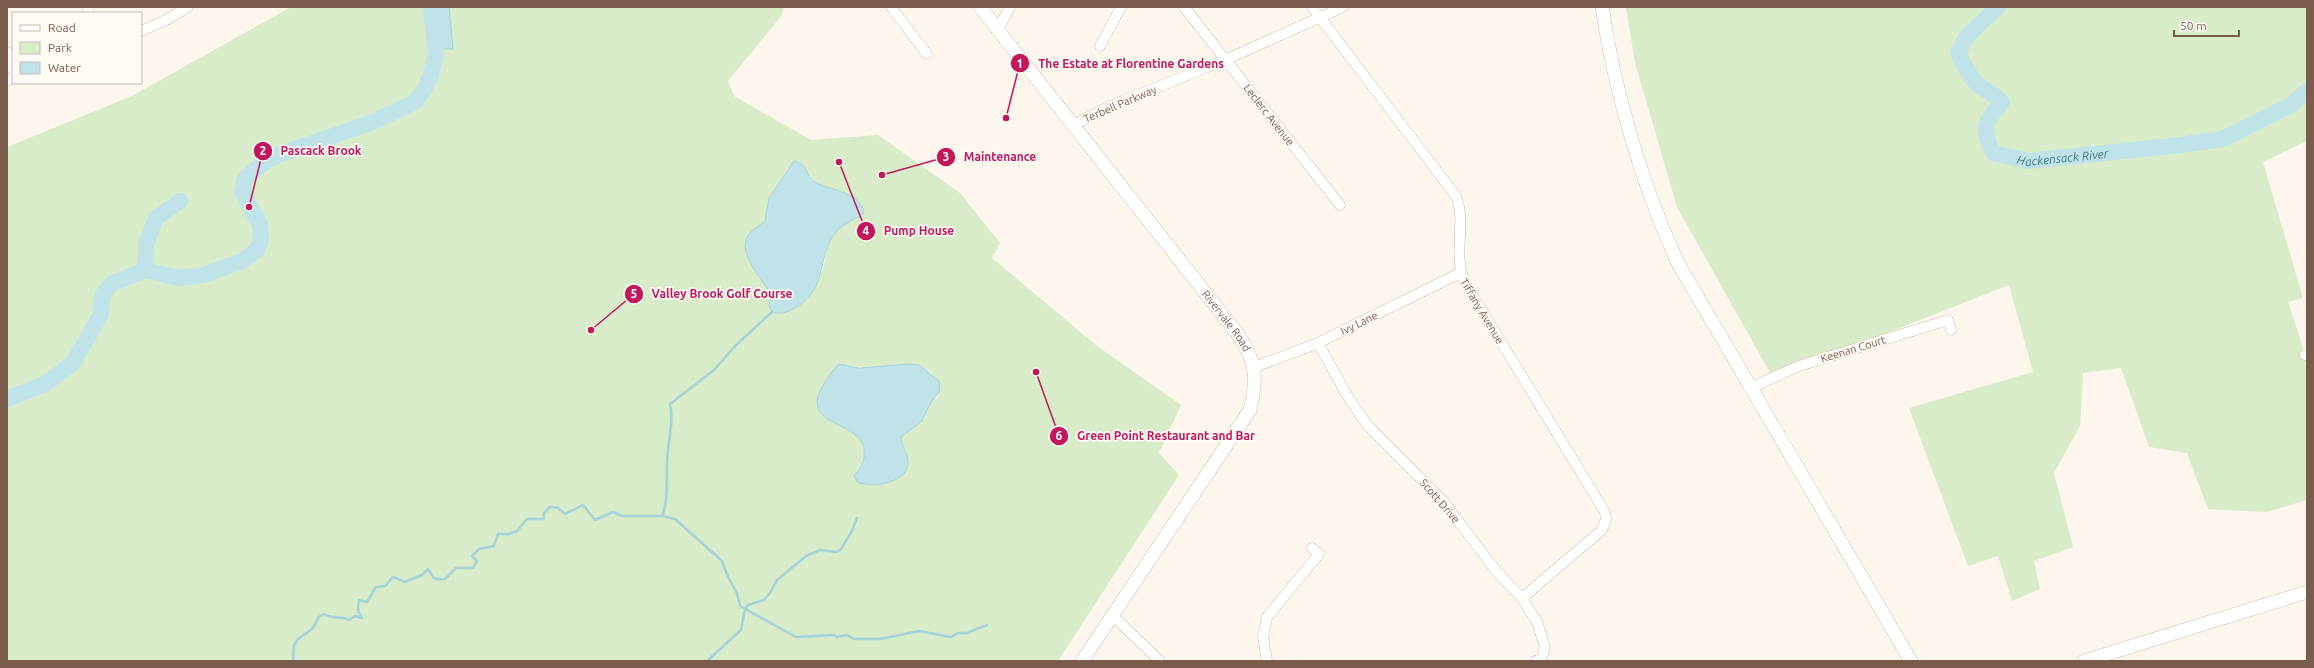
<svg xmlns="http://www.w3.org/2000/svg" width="2314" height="668" font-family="Ubuntu,sans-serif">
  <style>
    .green { fill: #d8ecc9; fill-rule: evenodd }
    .water { fill: #bfe3e8; stroke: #a5d3da }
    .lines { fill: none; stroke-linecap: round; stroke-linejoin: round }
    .stream { stroke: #a5d3da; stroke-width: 2.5 }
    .river { stroke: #bfe3e8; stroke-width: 16 }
    .minor-casing { stroke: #d1beb0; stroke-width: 11 }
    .tertiary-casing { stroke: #d1beb0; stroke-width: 14 }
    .minor { stroke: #fff; stroke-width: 10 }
    .tertiary { stroke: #fff; stroke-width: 13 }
    .labels { text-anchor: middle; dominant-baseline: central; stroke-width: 3.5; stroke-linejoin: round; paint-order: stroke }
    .street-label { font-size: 11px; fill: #7a5c4d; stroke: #fffaf3 }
    .water-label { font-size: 12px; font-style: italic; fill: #437c86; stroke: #fffaf3 }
    .leader { fill: none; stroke: #c2185b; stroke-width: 1.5 }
    .callout-dot { fill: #c2185b; stroke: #fffaf3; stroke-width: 1.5 }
    .mark-label { font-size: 12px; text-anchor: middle; font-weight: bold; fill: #fff }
    .callout-label { font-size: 12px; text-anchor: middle; font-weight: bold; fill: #c2185b; stroke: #fffaf3; stroke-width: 3.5; stroke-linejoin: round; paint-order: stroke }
  </style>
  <rect width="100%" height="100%" fill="#fdf6ec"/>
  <!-- green -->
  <path class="green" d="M291,7H783L782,15L728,81L734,96L811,140L878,135L960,193L1000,243L992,258L1097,346L1181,405L1159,453L1179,475L1058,661H7V147L132,96ZM801,163C807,168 808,176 814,181C829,193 861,190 863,215C856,219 847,222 841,226C827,237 827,253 823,268C819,280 813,291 806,301L769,306L771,294C762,279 734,250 750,233C754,229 760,225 765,221L769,198L789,167ZM846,364C871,373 907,356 928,371C932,373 935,378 939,381L938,396L932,401L923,419L901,437L904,447L896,479C876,487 874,484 857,473C866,460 869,439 851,430C837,423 821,421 817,403Z
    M1626,7H2307V141L2263,162L2303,298L2288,302L2307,360V500L2267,512L2208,509L2187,453L2149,447L2121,368L2083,373L2080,426L2054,473L2073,547L2034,561L2040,589L2012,601L1998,556L1968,566L1909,408L2033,372L2009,285L1773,378L1677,207L1635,63Z"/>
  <!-- water -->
  <path class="water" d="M428,7H449L453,49H430Z
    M794,161C810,165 804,175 815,182C830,191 858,191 864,211L863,214C853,220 842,224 835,233C817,256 828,287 798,306C789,312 782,315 772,312L769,306L771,294C762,279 734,250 750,233C754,229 760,225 765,221L769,198Z
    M839,364L859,368L909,364L919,365L939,381L940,391L932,401L921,422L901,437C901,446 909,454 908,464C906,484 871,488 857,482L854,475C860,470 863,464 864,457C870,419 800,430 821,389C826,380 831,372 839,364Z"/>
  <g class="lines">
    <!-- stream -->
    <path class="stream" d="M662,516C670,496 665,472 668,451C669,436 674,419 670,404L714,370L736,345L772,312
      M293,661L294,645L298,639L312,629L319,617L324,614C333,620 341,615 349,620L355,616L362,618L358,610L359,600L367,602L376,587L385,586L393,577L405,582L422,575L428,569L434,578C448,583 448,574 456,568H473L477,561L472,556L479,549L494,546L498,534H509L517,531L527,519H544V513L550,507L558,508L565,514L583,505L595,520L613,512L622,516H662L675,519L722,561L728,577L737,593L740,606L796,637L834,635L837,637L847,635L854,639H880L919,631L951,637L958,633H967L987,625
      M707,661L741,630L745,609L748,605L764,600L770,593L777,580L806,556L820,550L837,552L841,549L852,531L857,518"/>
    <!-- river -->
    <g class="river">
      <path id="s1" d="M1998,7L1967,36L1958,53C1963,63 1968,74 1976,83C1983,90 1995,94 2002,102C1984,123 1981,127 1993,153L2028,161L2172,146L2223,139L2291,105L2307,91"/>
      <path d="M145,270L146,244L156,218L180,201"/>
      <path d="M7,399L45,384L73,363L101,314L102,296L111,284L145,270L178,278L204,275L242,261L257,250L261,238L260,224L242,192L245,179L258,167L275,156L373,122L415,102L425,88L431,75L436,51L431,7"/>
    </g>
    <!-- minor casing -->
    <g class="minor-casing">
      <path id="minor" d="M87,7L89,13
        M891,7L927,54
        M1184,7L1340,205
        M1312,7L1456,196C1467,224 1452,255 1465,283L1605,512L1606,519L1602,530L1522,598
        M998,29L1010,7
        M141,31L166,20L188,7
        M1100,46L1121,7
        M7,52L13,69
        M7,81L13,78
        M1073,125L1113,105L1225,60L1343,7
        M1318,343L1348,397L1368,426L1443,501L1497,572L1522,598L1537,622L1545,647L1542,658L1536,661
        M2305,355H2307
        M1255,367L1318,343L1460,273
        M1750,388L1799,366L1948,320L1951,330
        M1113,616L1160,661
        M1267,661L1263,637L1267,617L1319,554L1312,548"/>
    </g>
    <!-- tertiary casing -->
    <g class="tertiary-casing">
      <g id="tertiary">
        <path id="s2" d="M980,7L1237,333C1256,360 1258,378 1250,410L1082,661"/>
        <path d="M1602,7C1615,93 1642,186 1679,265L1911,661"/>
        <path d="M2084,661L2307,592"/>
      </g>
    </g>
    <!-- minor -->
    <use href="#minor" class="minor"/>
    <!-- tertiary -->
    <use href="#tertiary" class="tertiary"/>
  </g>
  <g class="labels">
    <!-- street labels -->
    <g class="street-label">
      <text transform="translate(1120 104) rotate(-23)">Terbell Parkway</text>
      <text transform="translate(1269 115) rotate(52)">Leclerc Avenue</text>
      <text transform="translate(1482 311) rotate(59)">Tiffany Avenue</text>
      <text stroke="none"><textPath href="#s2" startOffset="399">Rivervale Road</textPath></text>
      <text transform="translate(1359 323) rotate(-26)">Ivy Lane</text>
      <text transform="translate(1853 349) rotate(-17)">Keenan Court</text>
      <text transform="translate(1440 501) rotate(49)">Scott Drive</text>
    </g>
    <!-- water labels -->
    <g class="water-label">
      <text stroke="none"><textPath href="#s1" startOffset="257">Hackensack River</textPath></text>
    </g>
  </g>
  <!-- callouts -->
  <path class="leader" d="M1006 118L1020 63M249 207L263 151M882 175L946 157M839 162L866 231M591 330L634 294M1036 372L1059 436"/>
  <g class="callout-dot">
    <circle cx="1006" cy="118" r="4"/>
    <circle cx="249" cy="207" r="4"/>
    <circle cx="882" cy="175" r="4"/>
    <circle cx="839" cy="162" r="4"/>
    <circle cx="591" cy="330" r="4"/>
    <circle cx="1036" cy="372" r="4"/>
    <circle cx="1020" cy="63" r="10"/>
    <circle cx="263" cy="151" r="10"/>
    <circle cx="946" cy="157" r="10"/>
    <circle cx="866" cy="231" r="10"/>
    <circle cx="634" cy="294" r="10"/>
    <circle cx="1059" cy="436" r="10"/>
  </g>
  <g class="mark-label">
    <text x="1020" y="68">1</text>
    <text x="263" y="155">2</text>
    <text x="946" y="161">3</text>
    <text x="866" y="235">4</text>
    <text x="634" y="298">5</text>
    <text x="1059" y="440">6</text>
  </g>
  <g class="callout-label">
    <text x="1131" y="68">The Estate at Florentine Gardens</text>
    <text x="321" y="155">Pascack Brook</text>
    <text x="1000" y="161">Maintenance</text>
    <text x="919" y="235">Pump House</text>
    <text x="722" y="298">Valley Brook Golf Course</text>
    <text x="1166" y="440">Green Point Restaurant and Bar</text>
  </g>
  <!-- border -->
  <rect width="2314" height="668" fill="none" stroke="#7a5c4d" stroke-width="16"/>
  <!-- legend -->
  <rect x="12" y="12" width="130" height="72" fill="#fffaf3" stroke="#cabbb1"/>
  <rect x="20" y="25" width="20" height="6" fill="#ffffff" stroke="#cabbb1"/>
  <text x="48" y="32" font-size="12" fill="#7a5c4d">Road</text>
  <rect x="20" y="42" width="20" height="12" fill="#d8ecc9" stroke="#cabbb1"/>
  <text x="48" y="52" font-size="12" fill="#7a5c4d">Park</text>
  <rect x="20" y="62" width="20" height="12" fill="#bfe3e8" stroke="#cabbb1"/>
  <text x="48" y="72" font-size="12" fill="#7a5c4d">Water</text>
  <!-- scale -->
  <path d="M2174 30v6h65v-6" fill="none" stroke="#7a5c4d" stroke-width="2"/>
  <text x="2180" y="30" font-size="12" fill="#7a5c4d" stroke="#fffaf3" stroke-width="3" paint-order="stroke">50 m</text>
</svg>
